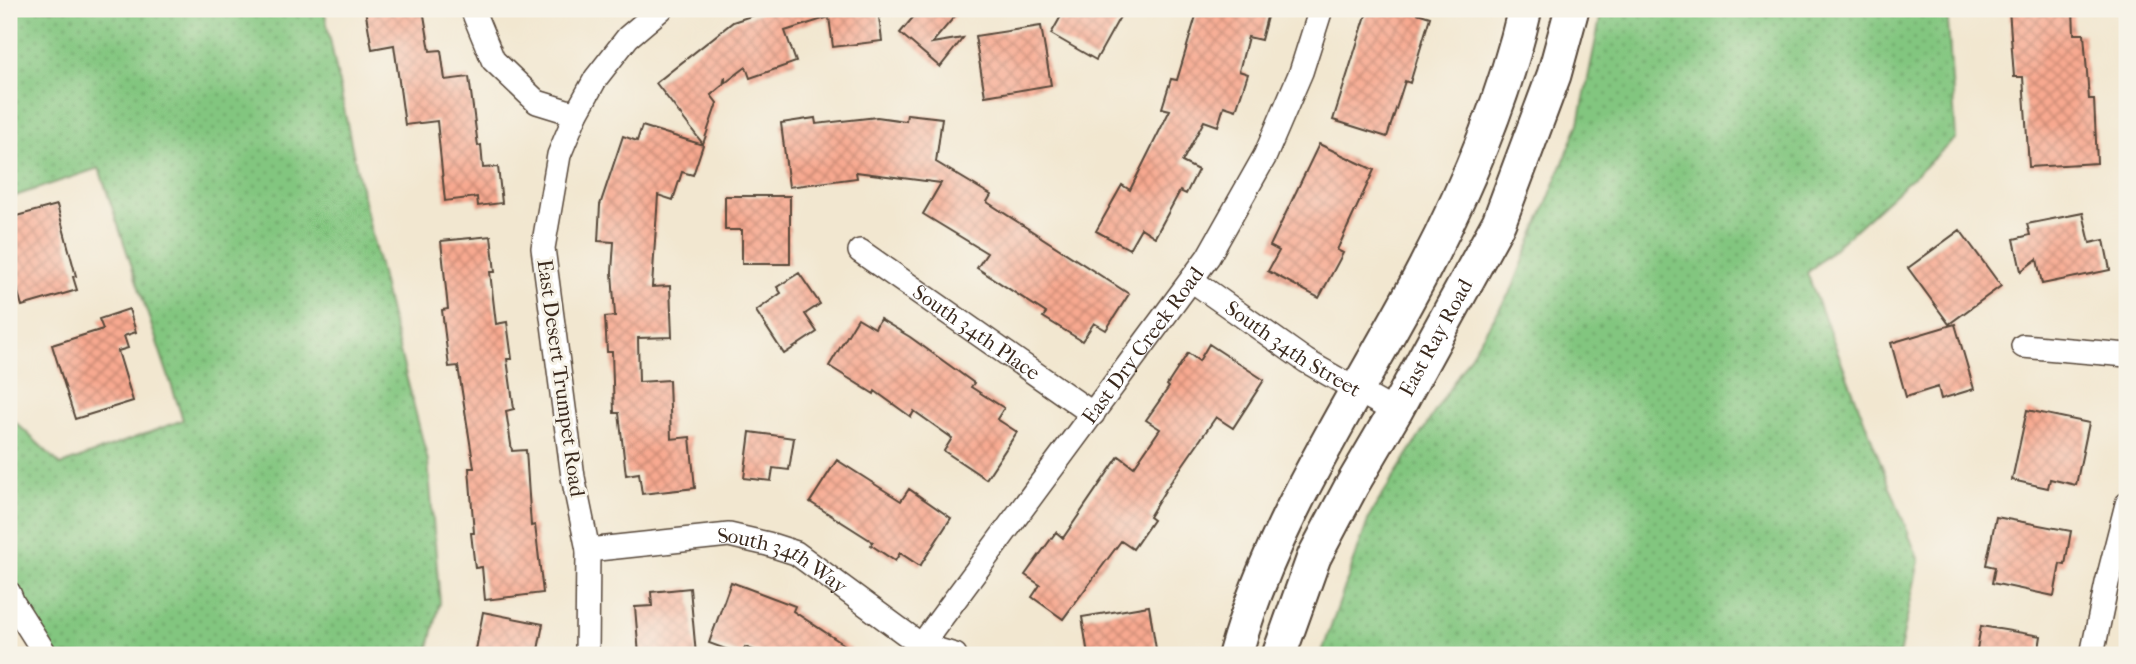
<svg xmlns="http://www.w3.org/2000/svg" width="2136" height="664" font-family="'IM FELL French Canon',serif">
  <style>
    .grass { fill: url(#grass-dots); stroke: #5e784e; stroke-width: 2 }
    .building { fill: url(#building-cross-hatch) }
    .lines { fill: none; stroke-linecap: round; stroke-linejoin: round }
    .minor-casing { stroke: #564639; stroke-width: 26 }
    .secondary-casing { stroke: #564639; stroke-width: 37 }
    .minor { stroke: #fff; stroke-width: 23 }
    .secondary { stroke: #fff; stroke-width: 33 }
    .labels { text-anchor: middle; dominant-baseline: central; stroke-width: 6; stroke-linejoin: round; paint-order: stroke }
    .street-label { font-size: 21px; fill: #3b2a1e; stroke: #f7f3e8 }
  </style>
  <defs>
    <pattern id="grass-dots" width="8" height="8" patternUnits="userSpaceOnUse" patternTransform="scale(1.75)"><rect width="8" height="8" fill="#82c67f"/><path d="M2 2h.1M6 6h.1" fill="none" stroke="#6ca167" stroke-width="1.8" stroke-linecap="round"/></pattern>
    <pattern id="building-cross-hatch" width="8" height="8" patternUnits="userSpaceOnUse" patternTransform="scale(1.75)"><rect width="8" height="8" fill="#f8a990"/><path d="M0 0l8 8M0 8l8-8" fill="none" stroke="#ca8a75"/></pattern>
  </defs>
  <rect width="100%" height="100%" fill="#f7f3e8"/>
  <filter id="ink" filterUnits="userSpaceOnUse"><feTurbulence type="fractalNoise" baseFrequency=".0143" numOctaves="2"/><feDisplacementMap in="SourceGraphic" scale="14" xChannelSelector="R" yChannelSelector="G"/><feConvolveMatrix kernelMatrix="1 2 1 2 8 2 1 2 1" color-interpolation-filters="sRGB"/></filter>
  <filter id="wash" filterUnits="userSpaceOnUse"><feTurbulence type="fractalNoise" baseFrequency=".00686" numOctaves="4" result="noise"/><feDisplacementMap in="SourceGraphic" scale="28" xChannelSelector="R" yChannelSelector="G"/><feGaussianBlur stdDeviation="1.57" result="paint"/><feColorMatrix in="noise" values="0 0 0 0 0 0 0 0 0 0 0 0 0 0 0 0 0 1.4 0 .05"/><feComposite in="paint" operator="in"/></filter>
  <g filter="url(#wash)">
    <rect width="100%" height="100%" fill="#f2e7d0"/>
    <!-- grass -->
    <path class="grass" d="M9,9H324L353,153L390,313L428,461L440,603L427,655H46L9,593V416L61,465L183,420L99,168L9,198Z
      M1602,9H1947L1956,138L1807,273L1919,561L1899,655H1321L1370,515L1512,289L1579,123Z"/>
    <g id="blocks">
      <!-- building -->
      <path class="building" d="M365,9H423L430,51L441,50L445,80L469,77L478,146L481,145L483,168L498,167L502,203L478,206L477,197L445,201L437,121L405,125L394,45L372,49Z
        M772,9H878L882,41L833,47L829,17L785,31L796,62L750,78L746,67L725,83V77L723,85L711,95L717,103L703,144L656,83L733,22Z
        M920,9H961L932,43L963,38L940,67L900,33Z
        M1065,9H1110L1121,15L1096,60L1051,34Z
        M1198,9H1269L1261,40L1248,37L1239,71L1248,74L1236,110L1224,106L1218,126L1204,121L1182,162L1198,170L1186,194L1180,191L1155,237L1141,228L1129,249L1096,231L1122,185L1130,190L1170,110L1162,108L1171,79L1177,80Z
        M1368,9H1404L1430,17L1410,83L1405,81L1387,137L1333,120Z
        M2009,9H2073L2074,34H2084L2089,99H2094L2097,163L2029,167L2023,77H2014Z
        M1041,26L1051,85L985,96L975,36Z
        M907,114L942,118L936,162L991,195L987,202L1129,294L1106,330L1094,323L1082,341L1043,317L1046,313L977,268L987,253L923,214L941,183L856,172L857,178L789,187L781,123L815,118L816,124L877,117L906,121Z
        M642,126L703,145L693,175L682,172L673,200L658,195L652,287L670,286L672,337L638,338L639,382L669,380L671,439L690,437L695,488L642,494L639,473L626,475L619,413H614L612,352H607L605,317L615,316L612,272L614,242L598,241L600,205L623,136L637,141Z
        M1319,144L1374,170L1337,250L1343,253L1319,298L1268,271L1279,251L1270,246Z
        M725,196H790V264H742V230H725Z
        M57,205L76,276L73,277L77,290L22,306L13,275L9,276V218Z
        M2083,213L2090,243L2104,240L2110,270L2042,284L2037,259L2021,271L2014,239L2030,235L2027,224Z
        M1960,230L2001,286L1949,324L1908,268Z
        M491,236L495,272H490L496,324L507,322L512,359H507L514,409L506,411L512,451L526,450L531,526L535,525L543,593L485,600L482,567L475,568L471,533H474L469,468H474L458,366L449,367L442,310L448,309L441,241Z
        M799,273L820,304L805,314L817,332L784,354L756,311L781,293L777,287Z
        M129,309L136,332L124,336L128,348L118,351L133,401L75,419L52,345L103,329L99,319Z
        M858,318L875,328L880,319L910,337L974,383L971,387L1004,408L997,419L1017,432L986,479L944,451L952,438L914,411L911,417L875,391L874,394L829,366Z
        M1955,324L1974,389L1941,399L1938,387L1906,397L1891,343Z
        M1209,344L1264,380L1233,428L1216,417L1166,489L1149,517L1153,520L1133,549L1121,541L1063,619L1032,597L1040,585L1025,575L1056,532L1063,538L1119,456L1134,467L1160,429L1146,420L1169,387L1167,385L1188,353L1199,361Z
        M2027,410L2089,423L2076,485L2050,479L2048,488L2012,480Z
        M750,432L794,438L789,470L773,468L771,481L744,478Z
        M837,460L901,501L909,489L951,518L920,566L900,553L895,561L871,545L873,542L810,502Z
        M1996,517L2071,531L2065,565L2060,564L2054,596L1992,583L1995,567L1986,565Z
        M731,582L795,606L793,611L860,655H766L745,647L742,655L709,643Z
        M690,588L696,655H639L635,607L652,606L651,592Z
        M1149,606L1157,655H1088L1082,617Z
        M483,612L543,624L537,655H475Z
        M1981,626L2041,636L2038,655H1976Z"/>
    </g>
  </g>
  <g filter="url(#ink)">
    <use href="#blocks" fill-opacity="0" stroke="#564639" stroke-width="2"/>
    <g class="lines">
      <!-- minor casing -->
      <g class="minor-casing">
        <g id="minor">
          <path d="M472,9L493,60L537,102L576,114"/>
          <path id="s1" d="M860,251L1093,414"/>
          <path id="s2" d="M1193,281L1306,361L1395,412"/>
          <path d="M2023,346L2127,355"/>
          <path id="s3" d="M588,550L729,535L768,544L796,553L921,645L955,655"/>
          <path d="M9,593L13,603L46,655"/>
          <path d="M587,655L588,550L573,477L543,248L559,155L576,114L596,78L628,37L661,9"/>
          <path id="s4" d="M914,655L1208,257L1265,156L1301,72L1321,9"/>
          <path d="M2092,655L2107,583L2127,504"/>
        </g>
      </g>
      <!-- secondary casing -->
      <g class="secondary-casing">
        <g id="secondary">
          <path d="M1235,655C1273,518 1355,400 1421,275C1465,191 1504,101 1525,9"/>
          <path id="s5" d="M1279,655L1314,557L1351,487L1395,412L1499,222L1554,75L1572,9"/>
        </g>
      </g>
      <!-- minor -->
      <use href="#minor" class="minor"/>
      <!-- secondary -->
      <use href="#secondary" class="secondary"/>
    </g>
  </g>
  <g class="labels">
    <!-- street labels -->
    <g class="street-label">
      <text stroke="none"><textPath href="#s1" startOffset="142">South 34th Place</textPath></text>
      <text stroke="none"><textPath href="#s5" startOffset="355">East Ray Road</textPath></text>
      <text stroke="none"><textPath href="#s4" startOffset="385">East Dry Creek Road</textPath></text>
      <text stroke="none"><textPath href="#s2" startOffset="121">South 34th Street</textPath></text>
      <text transform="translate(561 378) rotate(82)">East Desert Trumpet Road</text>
      <text stroke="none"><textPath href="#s3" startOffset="201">South 34th Way</textPath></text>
    </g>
  </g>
  <!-- margin -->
  <rect width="2136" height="664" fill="none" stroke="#f7f3e8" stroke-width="35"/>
</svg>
